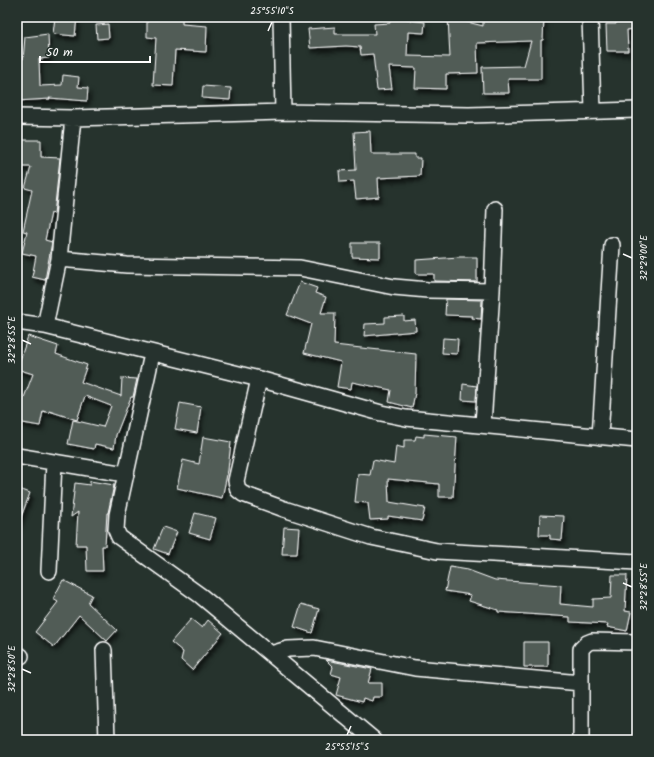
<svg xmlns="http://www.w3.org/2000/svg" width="654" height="757" font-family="Kalam,sans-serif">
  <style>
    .building { fill: #515c57; stroke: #fff; filter: url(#shadow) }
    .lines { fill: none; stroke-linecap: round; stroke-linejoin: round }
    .minor-casing { stroke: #fff; stroke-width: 18 }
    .minor { stroke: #26332d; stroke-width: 15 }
    .ticks { fill: none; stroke: #fff; stroke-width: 1.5 }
    .neatline { fill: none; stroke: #fff; stroke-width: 1.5 }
    .ticks-label { font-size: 10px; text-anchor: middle; fill: #fff }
  </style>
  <defs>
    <filter id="shadow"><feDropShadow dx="2.5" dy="4.5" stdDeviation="2" flood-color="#0009"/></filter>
  </defs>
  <rect width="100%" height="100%" fill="#26332d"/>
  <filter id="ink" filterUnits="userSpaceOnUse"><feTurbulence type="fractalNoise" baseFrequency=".025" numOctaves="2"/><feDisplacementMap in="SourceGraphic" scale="8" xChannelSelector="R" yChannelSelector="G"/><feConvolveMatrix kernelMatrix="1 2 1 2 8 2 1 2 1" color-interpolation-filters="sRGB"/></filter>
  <g filter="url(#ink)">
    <!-- building -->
    <path class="building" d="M55,17H77L75,36L53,34Z
      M147,17H182V24L207,26L206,52L175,50L173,86L153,85L156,38L147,37Z
      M390,17H408V20L425,22L424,33L408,32L407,56L450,57L448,17L483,26V17H544L543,40H541V79H508L509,93H483L482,67L524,66L531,41L477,43L478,73L446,74V89L415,88L416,68L389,67L392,89L377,90L373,54L361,55L360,47L346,46L310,48L308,29L335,27V34H375L374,24L390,23Z
      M633,17V29L627,30L628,51H607L606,24H616V18Z
      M108,24L109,38L97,39L96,25Z
      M48,34L49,58L39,59L40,86L62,85L63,75L79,77L78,87L88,88L87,101L49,98L50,99L17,101V59H23L25,37Z
      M203,86L231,88L230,100L202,98Z
      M370,131L371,154H415V158H421L420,176L378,178L379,197L356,199L354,181L340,182L339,171L356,170L354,132Z
      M22,140H41V157L60,158L54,214L51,213L45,240L52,242L45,280L32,277L36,256L22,253L27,232L23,231L32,190L25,188L31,167H21Z
      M352,243H380V258L352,257Z
      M459,257H477V282L434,281V274H416V260Z
      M300,282L317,288L315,293L326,297L321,313H335L334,345L416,354L415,393L412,408L389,402L391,390L352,382L351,389L337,387L341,362L304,353L311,324L287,315Z
      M446,299L482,300L481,319L472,318L473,316L445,315Z
      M404,316V321L415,320L416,331L364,336L365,324L385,323V317Z
      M28,336L58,346L56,354L87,365L81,382L121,396L122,378L137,379L133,397H131L116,435L114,448L95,444L94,449L68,444L73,420L103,427L111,406L85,396L77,420L49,411V413L43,411L40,426L17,422V416L33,374L17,369Z
      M443,338L458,339L457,354L442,353Z
      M463,384L477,386L476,401L462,400Z
      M180,403L201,407L197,433L175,429Z
      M424,434L457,437L453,497H439V484L388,479L389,502L425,508L422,521L388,516V519L370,520L368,503L355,502L358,474L370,475L373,460L394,464L396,446L404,448V440H415L416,436L424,437Z
      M203,437L231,442L228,470L222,498L177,488L183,460L199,464Z
      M90,481L114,485L108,513H107L105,546H102L103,571H87L86,545H76L78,512L71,517L75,483L90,485Z
      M17,488L30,493L18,525H17Z
      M195,513L216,518L210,539L189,533Z
      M540,515L564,516L562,540L550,539V535H539Z
      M163,527L177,532L168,554L154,549Z
      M284,527L299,528L297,554H282Z
      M450,567L468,570L495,580L561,585L560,604L593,607V599L611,598L612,575H627L625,611L631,612L627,631L607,627L608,624L570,622V617L498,612V610L469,601L471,595L445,591Z
      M63,580L92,595L88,603L117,630L107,641L79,615L54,647L35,632L58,602L53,599Z
      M301,604L319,609L312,633L294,627Z
      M191,619L202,628L208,620L223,633L192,670L181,660L183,652L171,642Z
      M524,642H548V667H524Z
      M326,660L372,669L368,683H382V697H373L372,701L363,698L362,702L336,695L341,677L331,674L333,667Z"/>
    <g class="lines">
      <!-- minor casing -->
      <g class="minor-casing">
        <path id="minor" d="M281,17L283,112
          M590,17L593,111
          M17,117L73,118L283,112L469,115L637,110
          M59,259L127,265L300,268L394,287L428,290L492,291
          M17,322L45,326L259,379L381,413L406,418L637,440
          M45,326L59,259L73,118
          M152,354L117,515L116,530L119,537L201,596L374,740
          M259,379L236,481L238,490L243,494L284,509L371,537L437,551L637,562
          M483,424L492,291L495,209
          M600,437L612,245
          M17,456L125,474
          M49,571L54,462
          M104,650L107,740
          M271,654L288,649L314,648L415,668L581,683
          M17,656H21
          M581,740V649L587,643L592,641L637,642"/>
      </g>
      <!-- minor -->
      <use href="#minor" class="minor"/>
    </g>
  </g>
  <!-- ticks -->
  <path class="ticks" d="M268,31L272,22M623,254L632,258M22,340L31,344M623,583L632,587M22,669L31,673M347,735L351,726"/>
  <!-- margin -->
  <rect width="654" height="757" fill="none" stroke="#26332d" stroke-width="44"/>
  <!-- scale -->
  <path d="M40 56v6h110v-6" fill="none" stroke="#ffffff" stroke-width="2"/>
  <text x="46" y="56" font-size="12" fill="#ffffff" stroke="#26332d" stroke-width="3" paint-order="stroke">50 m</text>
  <rect x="22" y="22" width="610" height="713" class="neatline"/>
  <g class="ticks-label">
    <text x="272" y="14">25°55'10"S</text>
    <text transform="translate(643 258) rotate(-90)" y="4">32°29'00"E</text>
    <text transform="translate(11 340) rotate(-90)" y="4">32°28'55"E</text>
    <text transform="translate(643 587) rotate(-90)" y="4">32°28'55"E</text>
    <text transform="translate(11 669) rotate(-90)" y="4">32°28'50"E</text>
    <text x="347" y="750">25°55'15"S</text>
  </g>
</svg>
